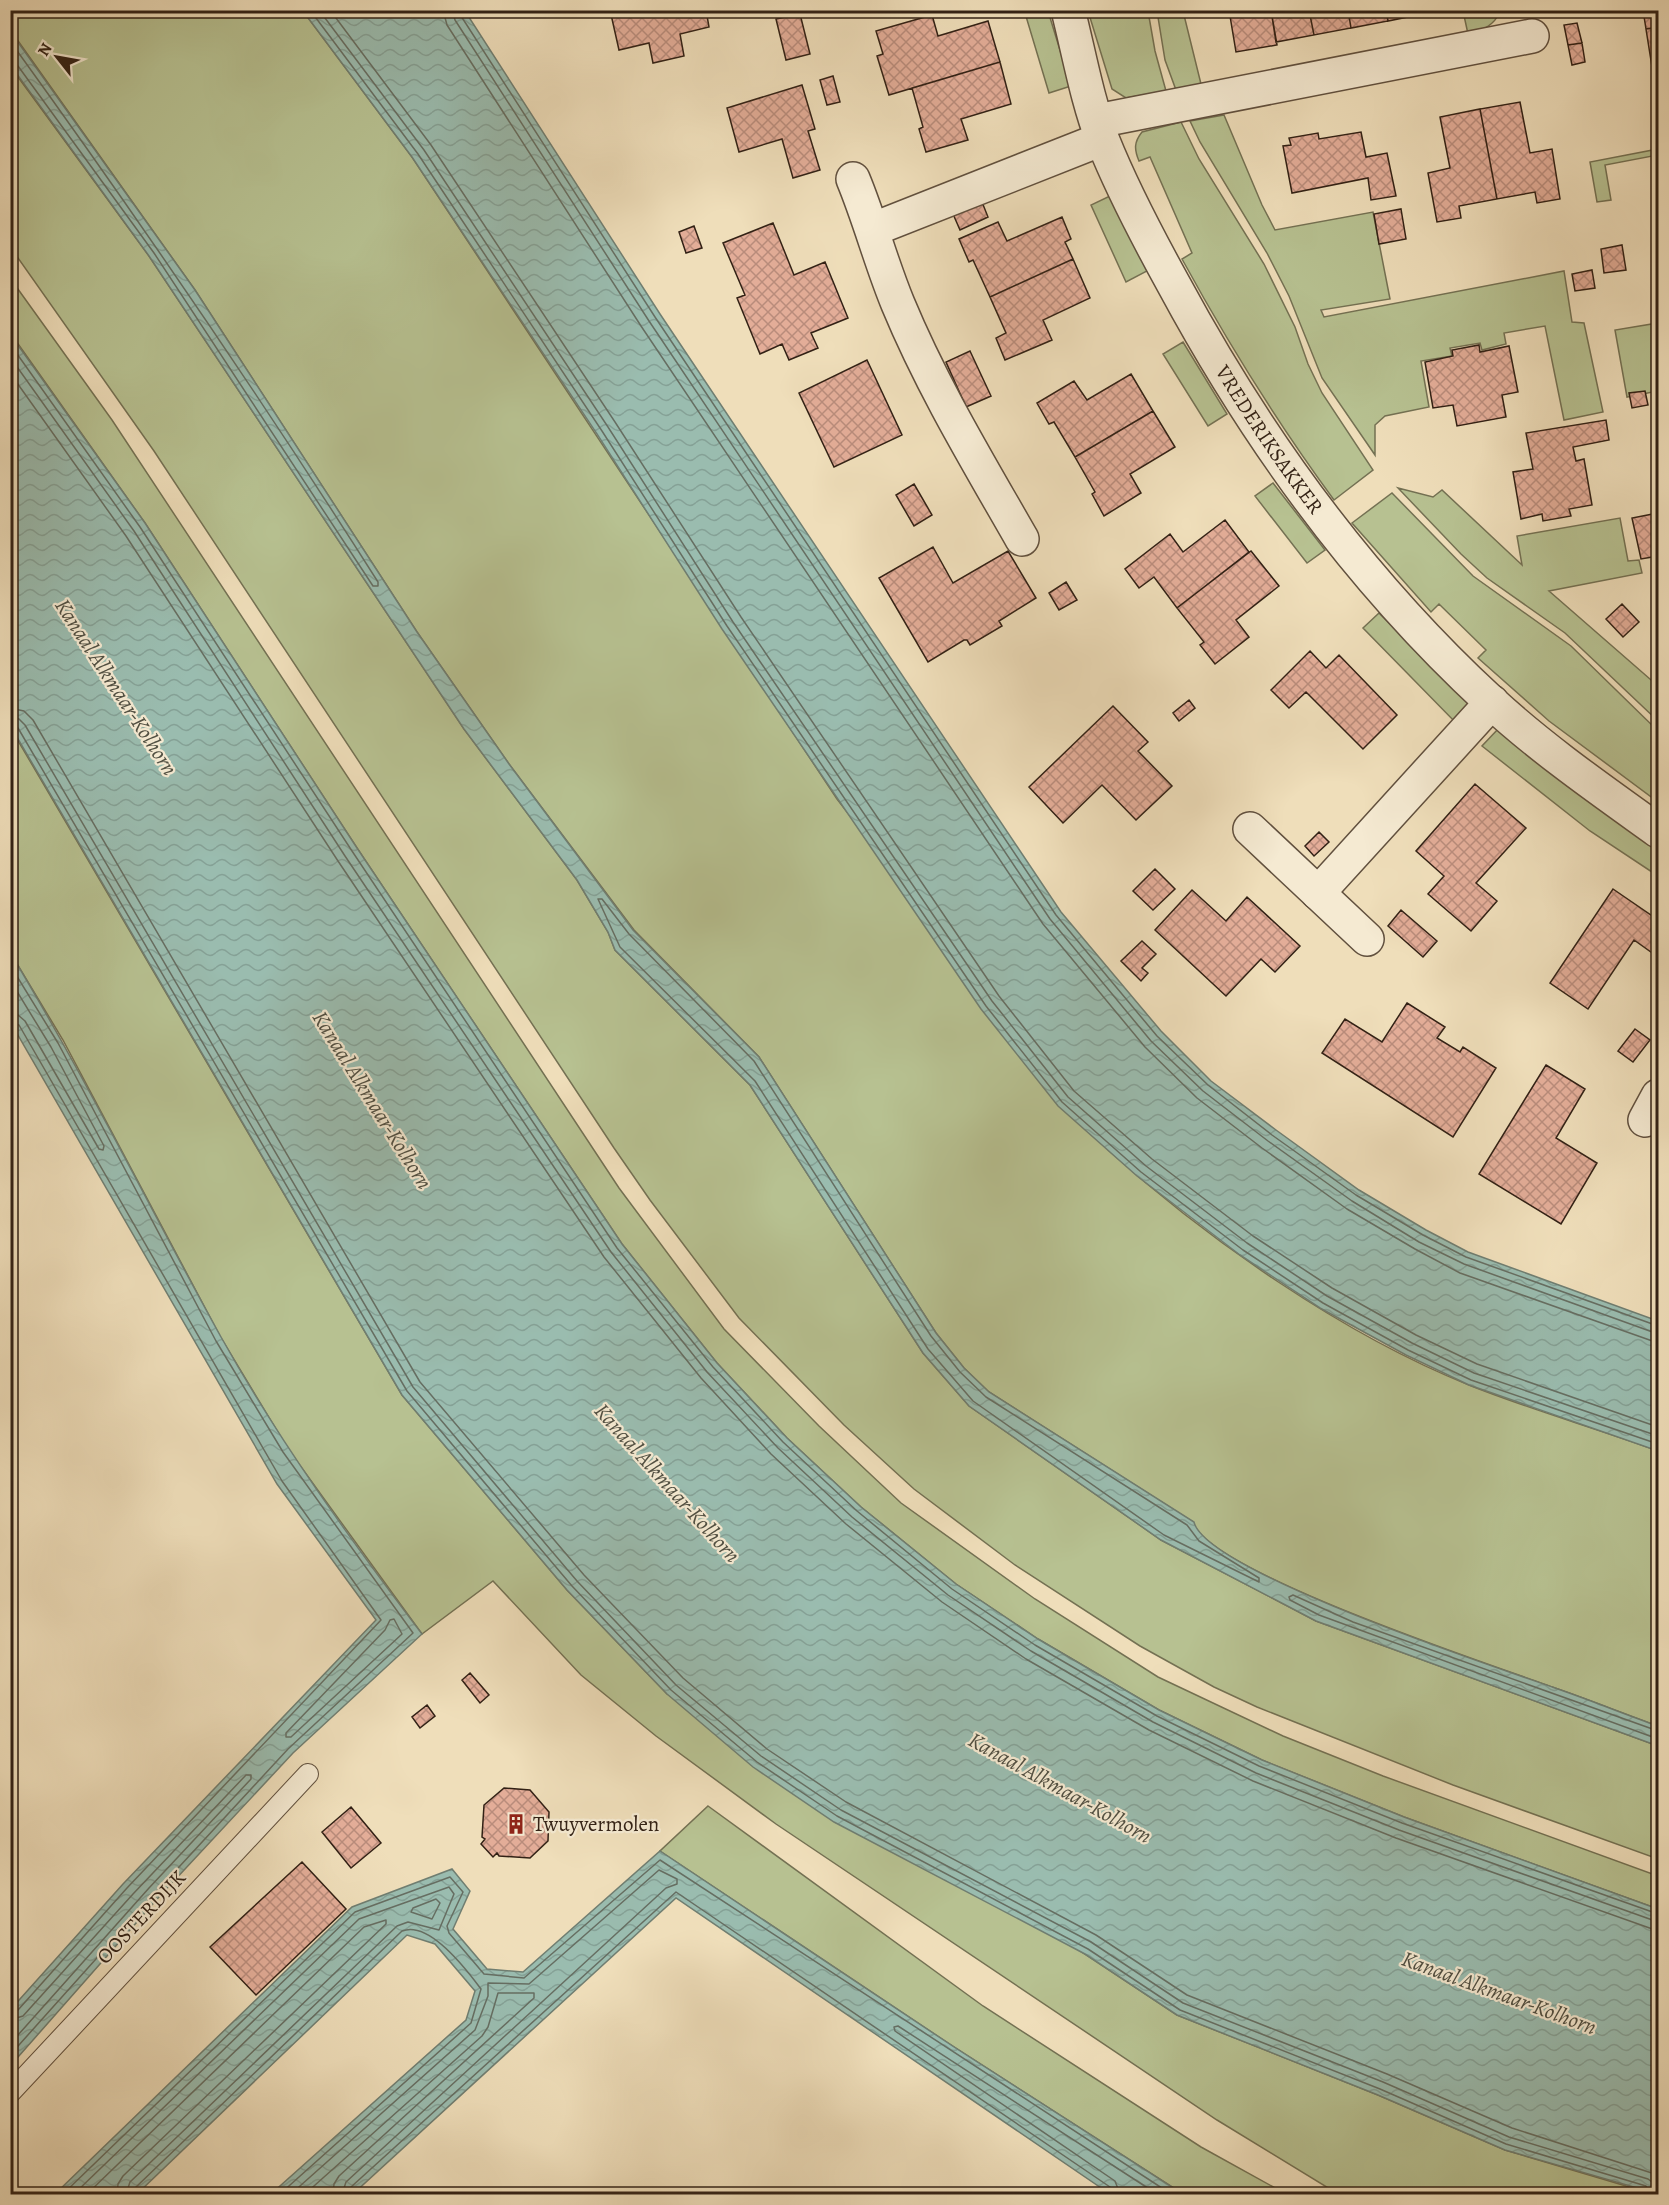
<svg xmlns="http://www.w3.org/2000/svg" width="1669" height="2205" font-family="Alegreya,serif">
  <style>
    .grass { fill: #b7c191; stroke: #747153; stroke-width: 1.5 }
    .water { fill: url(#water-waves); stroke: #707e71; stroke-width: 1.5 }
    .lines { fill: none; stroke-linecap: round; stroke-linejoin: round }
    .shore { stroke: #666e62; stroke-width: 1.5 }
    .building { fill: url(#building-cross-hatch); stroke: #322115; stroke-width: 1.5 }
    .lane-casing { stroke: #61503e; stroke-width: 22 }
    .street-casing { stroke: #61503e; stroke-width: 36 }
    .lane { stroke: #f5ead2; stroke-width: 20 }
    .street { stroke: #f5ead2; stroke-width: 33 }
    .labels { text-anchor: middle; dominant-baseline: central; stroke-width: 4.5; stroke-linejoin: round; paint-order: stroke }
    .street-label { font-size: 21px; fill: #322115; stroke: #f5ead2 }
    .poi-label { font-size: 21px; fill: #322115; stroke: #f5ead2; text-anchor: start }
    .water-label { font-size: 22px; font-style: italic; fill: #515043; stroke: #f5ead2 }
  </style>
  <defs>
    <pattern id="water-waves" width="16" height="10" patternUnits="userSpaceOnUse" patternTransform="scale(1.5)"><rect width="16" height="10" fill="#9abcaf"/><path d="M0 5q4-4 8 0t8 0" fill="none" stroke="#85a196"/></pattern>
    <pattern id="building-cross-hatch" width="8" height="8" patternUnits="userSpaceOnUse" patternTransform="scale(1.5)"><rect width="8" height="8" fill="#e3ad98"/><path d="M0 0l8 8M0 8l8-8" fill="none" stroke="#b98c7b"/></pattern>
  </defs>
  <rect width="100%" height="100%" fill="#efdeba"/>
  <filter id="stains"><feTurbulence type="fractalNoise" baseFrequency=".00333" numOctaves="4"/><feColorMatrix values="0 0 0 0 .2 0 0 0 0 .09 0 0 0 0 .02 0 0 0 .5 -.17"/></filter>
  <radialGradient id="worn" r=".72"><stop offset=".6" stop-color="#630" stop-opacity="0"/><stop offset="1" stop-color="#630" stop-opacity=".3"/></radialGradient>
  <!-- grass -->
  <path class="grass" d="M10,11H303L412,157L837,799L1108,1150C1208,1240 1344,1335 1469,1385C1531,1410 1596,1428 1658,1451V1726C1624,1714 1590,1700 1555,1688C1498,1667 1207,1572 1193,1522L989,1392L964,1368L936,1333L759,1057L634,930L509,764L417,632L195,290L11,31Z
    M1032,11H1048L1071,86L1049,93L1025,13Z
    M1088,11H1148L1155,51L1166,91L1126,98L1112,89Z
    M1157,11H1183L1201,84L1176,90L1165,60Z
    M1463,11H1501C1493,26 1484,30 1468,34Z
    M10,66L149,256L464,729L577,880L608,932L615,950L750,1085L923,1353L969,1406L1161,1540L1316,1621L1658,1746V1859L1453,1785L1257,1707L1214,1687L1140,1646L1015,1565L914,1489L844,1425L739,1318L650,1200L614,1148L154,451L11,248Z
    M1224,115L1262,205L1275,230L1373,212L1390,299L1321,310L1324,317L1564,271L1572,322L1584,323L1603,412L1564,420L1545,326L1504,333L1506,344L1482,350L1480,343L1450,348L1452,356L1421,361L1429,407L1385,416L1375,425V455L1322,378L1289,296L1267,253L1200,142L1190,121Z
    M1181,122L1199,159L1264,264L1295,327L1308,364L1322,393L1373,470L1334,500C1276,421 1229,345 1182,259L1192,253L1150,157L1139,161C1134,149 1134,142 1142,132Z
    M1658,149V155L1605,165L1611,200L1597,202L1590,162Z
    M1112,195L1147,271L1126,282L1091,205Z
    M10,278L112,420L619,1188L724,1329L819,1426L901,1503L1035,1599L1158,1677L1283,1736L1383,1776L1658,1876V1909L1404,1817L1262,1760L1159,1710L1038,1639L956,1584L861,1507L787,1438L717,1363L622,1244L357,848L145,523L11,334Z
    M1658,323V391L1627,397L1615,330Z
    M1183,342L1227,414L1208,426L1163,354Z
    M1273,483L1325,550L1307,563L1255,496Z
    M1398,488L1433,497L1442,490L1522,565L1517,536L1620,518L1628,561L1639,560L1642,573L1549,591L1658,686V721L1565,633L1487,578L1461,554Z
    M1392,493L1473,576L1571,646L1658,731V802L1549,721L1478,658L1486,650L1439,604L1431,612L1352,523Z
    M1379,613L1473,706L1457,724L1363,628Z
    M10,727L402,1395L567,1590L667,1694L1085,1954L1177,2015L1378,2095L1505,2150L1653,2194H1338L1217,2120L776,1824L656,1736L581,1675L493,1581L422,1634L288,1449L221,1338L63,1040L11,954Z
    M1499,728L1609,815L1658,847V876L1590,831L1482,746Z
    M708,1806L983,2006L1201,2147L1286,2194H1183L954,2047L660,1851Z"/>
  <!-- water -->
  <path class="water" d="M303,11H465L660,314L1061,912L1161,1031L1211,1081L1276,1130L1359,1190L1426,1230L1468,1252L1658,1321V1451L1469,1385L1406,1355L1320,1308L1240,1255L1137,1176L1058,1106L981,1009L722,629L597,434L412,157Z
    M10,31L195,290L417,632L509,764L633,930L759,1057L936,1333L964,1368L989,1392L1194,1522C1206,1572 1499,1668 1555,1688C1590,1700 1624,1714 1658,1726V1746L1316,1621L1161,1540L969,1406L923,1353L750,1085L615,950L608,932L577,880L464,729L149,256L11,66Z
    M10,334L145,523L357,848L622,1244L717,1363L787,1438L861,1507L956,1584L1038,1639L1159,1710L1262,1760L1404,1817L1658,1909V2194L1505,2150L1378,2095L1177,2015L1085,1954L834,1822L753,1767L667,1694L567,1590L402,1395L11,727Z
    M11,954C86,1078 150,1209 221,1337C279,1441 350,1539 422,1634L293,1753L159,1897L11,2065V2009L123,1884L376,1620L277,1484L11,1023Z
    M660,1851L954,2047L1183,2194H1110L676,1898L353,2194H271L466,2020L475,1991L435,1944L407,1935L137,2194H55L352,1907L452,1869L470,1891L453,1929L487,1969L523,1972Z"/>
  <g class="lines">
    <!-- shore -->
    <path class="shore" d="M310,10L418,154L602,431L727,626L986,1006L1062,1102L1141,1172L1243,1250L1323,1303L1408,1350L1471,1380L1658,1444
      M319,10L424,150L608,427L733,622L992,1001L1068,1097L1146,1166L1247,1243L1327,1296L1412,1343L1474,1373L1658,1436
      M330,10L431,145L615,422L741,617L999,996L1074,1091L1152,1159L1253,1236L1332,1288L1416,1335L1477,1364L1658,1427
      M443,10L447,25L641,326L1043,924L1145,1047L1197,1098L1262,1148L1347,1209L1415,1249L1460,1273L1658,1343
      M452,10L455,20L649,321L1050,919L1151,1041L1203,1091L1268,1141L1352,1201L1419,1242L1464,1264L1658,1334
      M460,10L461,16L655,317L1056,915L1157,1036L1208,1085L1272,1135L1356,1195L1423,1235L1466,1257L1658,1326
      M10,41C138,218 261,398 378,582V586H373L154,253L18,66L10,63
      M10,344L140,527L352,851L617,1248L713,1367L783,1442L857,1511L952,1589L1035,1645L1157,1716L1259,1766L1402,1823L1658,1914
      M10,357L134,531L345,856L611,1252L707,1372L778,1448L852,1517L948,1595L1031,1651L1153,1722L1256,1773L1399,1830L1658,1922
      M10,373L126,536L338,861L604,1257L701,1378L771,1454L846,1524L942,1602L1026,1659L1149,1730L1253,1781L1396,1838L1658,1931
      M10,708L24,711L33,720L420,1382L584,1575L683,1678L767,1749L846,1802L1096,1935L1187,1995L1387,2074L1512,2128L1658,2175
      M10,717L19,719L25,725L413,1387L577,1581L676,1685L761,1756L841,1810L1091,1942L1183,2003L1383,2082L1509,2137L1648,2179L1656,2185L1658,2194
      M10,725L18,728L407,1391L572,1586L671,1690L757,1762L837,1816L1088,1949L1180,2010L1380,2089L1506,2144L1646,2186L1650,2194
      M598,899H602L629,934L754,1061L931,1336L960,1372L986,1397L1187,1525L1199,1541L1259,1578V1582L1164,1535L973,1401L928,1349L755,1081L620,947Z
      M10,965L58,1043L216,1341L283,1452L413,1633L288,1749L155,1893L10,2055
      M10,980L51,1047L104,1146L103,1150L99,1149L25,1021L18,1015L10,1014
      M10,1022L19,1025L282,1481L381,1620L127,1888L18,2010L10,2012
      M394,1619L402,1634L291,1737H286V1733L385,1630L390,1620Z
      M1658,1731L1353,1622L1293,1595L1289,1597L1290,1600L1319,1615L1658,1739
      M436,1899L440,1903L432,1919L411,1912L413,1908Z
      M10,2020L23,2016L133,1894L246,1775H251V1779L149,1888L10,2044
      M63,2194L355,1912L450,1877L463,1892L447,1926L449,1933L484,1974L524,1978L660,1860L1171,2194
      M74,2194L359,1919L449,1887L454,1894L439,1930L408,1922L397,1926L130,2182L126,2194
      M87,2194L364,1927L386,1920V1924L123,2176L118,2184L117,2194
      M133,2194L135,2188L402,1931C429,1920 467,1970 481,1989L471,2023L280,2194
      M291,2194L475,2030L488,1996V1983L529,1984L659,1870L677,1879V1884L666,1888L346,2182L342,2194
      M305,2194L482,2036L488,2027L498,1993H534V1998L339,2176L334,2184L333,2194
      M349,2194L351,2187L676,1892L1110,2187L1113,2194
      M1120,2194L1115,2181L895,2031L894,2027L898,2026L1157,2194"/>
  </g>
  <!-- building -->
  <path class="building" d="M610,10H706L709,27L680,34L684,56L653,63L649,43L619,50Z
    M1229,10H1271L1277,45L1236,52Z
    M1271,10H1309L1314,35L1276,42Z
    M1309,10H1348L1351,28L1314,35Z
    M1348,10H1386L1388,21L1351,28Z
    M1386,10H1422L1423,14L1388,21Z
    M1643,10H1658V27L1646,29Z
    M800,14L810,54L786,60L776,19Z
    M932,15L938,36L988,21L1000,62L889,95L877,56L883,54L876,31Z
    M1577,23L1582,43L1568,45L1564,25Z
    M1658,27V66L1652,67L1646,29Z
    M1582,43L1585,62L1572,65L1568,45Z
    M1000,62L1011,104L961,119L968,140L926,152L919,129L923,127L912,88Z
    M1658,66V102L1652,67Z
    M833,76L840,102L827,105L820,80Z
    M802,85L815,129L808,131L820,170L793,178L782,139L739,152L727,108Z
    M1520,102L1530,153L1552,149L1560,199L1537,203L1535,192L1497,199L1480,109Z
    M1653,104H1658V132Z
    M1480,109L1497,199L1459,206L1461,218L1437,222L1428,173L1450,168L1440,117Z
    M1361,132L1366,157L1387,153L1396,196L1371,200L1368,178L1292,193L1283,146L1291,145L1289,138L1318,133L1319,139Z
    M982,202L988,217L960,230L953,214Z
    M1401,209L1406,239L1379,244L1374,214Z
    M1062,217L1071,239L1065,242L1073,259L990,297L973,260L969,262L959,239L998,222L1007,241Z
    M773,223L794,275L825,262L848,318L811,333L818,348L789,360L782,344L760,354L737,298L745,295L723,243Z
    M694,226L702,248L686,253L679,232Z
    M1622,245L1626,270L1604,273L1601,249Z
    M1073,259L1090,298L1043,320L1052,340L1005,360L996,338L1006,333L990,297Z
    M1592,270L1595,288L1575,291L1572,274Z
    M1479,345L1480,352L1509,346L1518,392L1502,395L1506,417L1457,426L1453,405L1433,408L1425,362L1453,356L1452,350Z
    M970,351L991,396L966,407L946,362Z
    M867,360L902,435L834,467L799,393Z
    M1131,374L1153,411L1075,457L1054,422L1049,424L1037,403L1074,381L1087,400Z
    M1645,391L1648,405L1632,408L1629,393Z
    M1153,411L1175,447L1130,474L1141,493L1104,516L1092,494L1095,492L1075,457Z
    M1606,420L1609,440L1573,447L1576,461L1584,459L1592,505L1569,509L1571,516L1543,521L1542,514L1521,519L1513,472L1533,469L1526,433Z
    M914,484L932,515L914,526L896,495Z
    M1658,513V556L1641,559L1632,518Z
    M1225,520L1249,552L1177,608L1154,577L1139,588L1125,569L1170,534L1183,552Z
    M933,547L953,583L1008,551L1036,598L999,621L1002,626L970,645L967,640H964L928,662L879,578Z
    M1251,551L1279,586L1236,620L1249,637L1215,664L1200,645L1204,642L1177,608Z
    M1066,582L1077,600L1059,610L1049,593Z
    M1622,604L1639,622L1623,637L1606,619Z
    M1310,651L1326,668L1339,655L1397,715L1363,749L1306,692L1289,708L1271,690Z
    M1189,700L1195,708L1179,721L1173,713Z
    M1113,706L1148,742L1138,751L1172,786L1136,820L1102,785L1063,823L1029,787Z
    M1475,784L1526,828L1476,883L1497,901L1471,931L1428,894L1444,876L1416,851Z
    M1319,832L1329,842L1314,856L1305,846Z
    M1155,869L1175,889L1153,910L1133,891Z
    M1613,889L1658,920V957L1634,940L1588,1009L1550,983Z
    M1192,890L1226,921L1247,897L1300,946L1275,972L1261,959L1226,996L1155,930Z
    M1401,910L1437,941L1423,957L1388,926Z
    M1142,941L1156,954L1142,968L1148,973L1141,981L1121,961Z
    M1407,1003L1445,1027L1437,1038L1460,1052L1463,1047L1496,1068L1453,1137L1322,1053L1345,1019L1382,1042Z
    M1635,1029L1650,1040L1633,1062L1618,1051Z
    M1546,1065L1585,1089L1556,1138L1597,1163L1561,1224L1479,1174Z
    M470,1673L489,1695L480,1703L462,1680Z
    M427,1705L435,1716L420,1728L412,1717Z
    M504,1788L530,1790L549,1812L548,1841L530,1858L499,1856L497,1853L493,1857L481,1844L485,1839L482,1837L484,1805Z
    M351,1807L381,1843L351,1868L322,1832Z
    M302,1862L346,1909L256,1995L210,1947Z"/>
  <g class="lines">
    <!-- lane casing -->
    <g class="lane-casing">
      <path id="lane" d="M10,2093L308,1774"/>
    </g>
    <!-- street casing -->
    <g class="street-casing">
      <g id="street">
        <path id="s1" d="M1068,10C1079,53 1087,100 1103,141C1123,191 1148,238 1174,285C1257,439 1361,582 1490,701C1542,749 1601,790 1658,831"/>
        <path d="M1097,121L1532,36"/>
        <path d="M853,179C870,220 881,263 898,304C932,386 978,462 1022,539"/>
        <path d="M874,229L1102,139"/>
        <path d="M1250,829L1367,939"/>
        <path d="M1318,893L1492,702"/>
        <path d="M1645,1120L1658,1096"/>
      </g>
    </g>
    <!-- lane -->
    <use href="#lane" class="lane"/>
    <!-- street -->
    <use href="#street" class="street"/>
  </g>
  <!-- icons -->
  <defs>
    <g id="building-bare" transform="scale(1.62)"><path d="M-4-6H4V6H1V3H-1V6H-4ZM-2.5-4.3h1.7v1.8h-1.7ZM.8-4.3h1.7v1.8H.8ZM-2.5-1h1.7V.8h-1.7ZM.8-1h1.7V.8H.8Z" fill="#8f2418" stroke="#f5ead2" stroke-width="2.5" paint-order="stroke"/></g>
  </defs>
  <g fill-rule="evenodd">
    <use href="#building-bare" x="516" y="1824"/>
  </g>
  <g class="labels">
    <!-- street labels -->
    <g class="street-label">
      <text stroke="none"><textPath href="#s1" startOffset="478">VREDERIKSAKKER</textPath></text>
      <text transform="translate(141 1917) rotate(-47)">OOSTERDIJK</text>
    </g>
    <!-- poi labels -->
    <g class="poi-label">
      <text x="533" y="1824">Twuyvermolen</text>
    </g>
    <!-- water labels -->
    <g class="water-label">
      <text transform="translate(116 687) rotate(57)">Kanaal Alkmaar-Kolhorn</text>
      <text transform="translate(372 1100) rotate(58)">Kanaal Alkmaar-Kolhorn</text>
      <text transform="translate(667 1483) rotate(48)">Kanaal Alkmaar-Kolhorn</text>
      <text transform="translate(1060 1788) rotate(29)">Kanaal Alkmaar-Kolhorn</text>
      <text transform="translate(1499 1993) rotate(20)">Kanaal Alkmaar-Kolhorn</text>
    </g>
  </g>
  <!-- margin -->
  <rect width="1669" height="2205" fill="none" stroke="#efdeba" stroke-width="36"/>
  <rect x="12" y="12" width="1645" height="2181" fill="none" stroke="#322115" stroke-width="3"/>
  <rect x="18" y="18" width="1633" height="2169" fill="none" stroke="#322115" stroke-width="1.5"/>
  <!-- north arrow -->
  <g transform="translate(57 57) rotate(301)" stroke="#f5ead2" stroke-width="4.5" paint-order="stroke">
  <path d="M0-4.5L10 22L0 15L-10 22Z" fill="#322115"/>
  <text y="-9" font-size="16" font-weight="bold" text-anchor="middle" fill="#322115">N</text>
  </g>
  <rect width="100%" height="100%" filter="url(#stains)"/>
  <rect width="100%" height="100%" fill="url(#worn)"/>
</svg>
